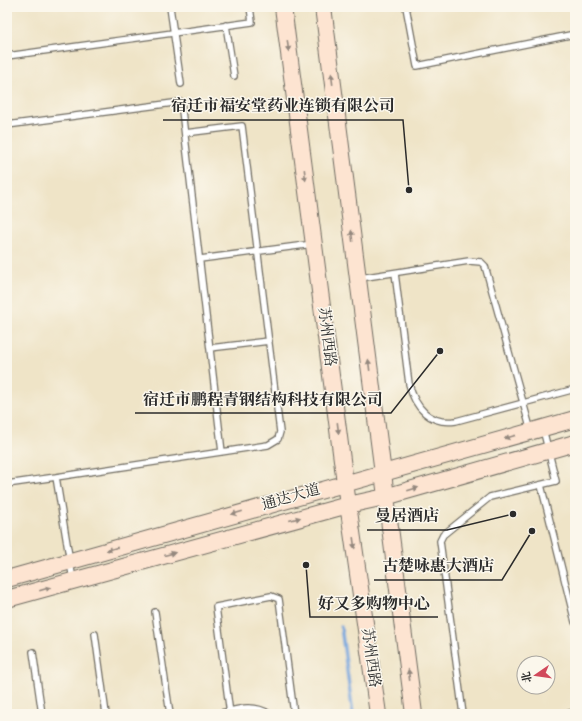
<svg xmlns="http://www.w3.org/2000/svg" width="582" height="721" font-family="'Sorts Mill Goudy','Noto Serif SC',serif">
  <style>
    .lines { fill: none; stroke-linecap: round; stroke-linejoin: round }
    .stream { stroke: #71a2db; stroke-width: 3.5 }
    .lane-casing { stroke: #706c62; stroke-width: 8 }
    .secondary-casing { stroke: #706c62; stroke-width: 18 }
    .lane { stroke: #fff; stroke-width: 5.5 }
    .secondary { stroke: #fde4d1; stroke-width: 16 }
    .oneway { fill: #94887e }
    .labels { text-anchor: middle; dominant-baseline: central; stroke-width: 3; stroke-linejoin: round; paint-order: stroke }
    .street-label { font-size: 15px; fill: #2b2b2b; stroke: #fbf7ec }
    .leader { fill: none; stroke: #2b2b2b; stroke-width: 1.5 }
    .callout-dot { fill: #2b2b2b; stroke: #fbf7ec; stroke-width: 1.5 }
    .callout-label { font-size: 16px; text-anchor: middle; font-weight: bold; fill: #2b2b2b; stroke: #fbf7ec; stroke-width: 3; stroke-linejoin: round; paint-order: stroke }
  </style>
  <rect width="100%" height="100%" fill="#fbf7ec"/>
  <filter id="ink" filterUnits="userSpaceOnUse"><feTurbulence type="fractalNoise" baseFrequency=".025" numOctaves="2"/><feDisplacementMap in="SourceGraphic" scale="8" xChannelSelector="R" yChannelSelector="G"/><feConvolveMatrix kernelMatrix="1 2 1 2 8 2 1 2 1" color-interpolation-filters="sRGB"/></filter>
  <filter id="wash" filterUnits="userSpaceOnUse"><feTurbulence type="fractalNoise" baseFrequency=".012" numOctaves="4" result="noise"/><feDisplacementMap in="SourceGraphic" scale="16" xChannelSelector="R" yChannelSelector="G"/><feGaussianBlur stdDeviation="0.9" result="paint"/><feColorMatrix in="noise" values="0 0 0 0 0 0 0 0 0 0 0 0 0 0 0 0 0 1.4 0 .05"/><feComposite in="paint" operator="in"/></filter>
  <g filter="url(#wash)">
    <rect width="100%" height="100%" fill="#efe4c7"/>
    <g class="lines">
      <!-- stream -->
      <path class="stream" d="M341,627L353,714"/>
    </g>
  </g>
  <g filter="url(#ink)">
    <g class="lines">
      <!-- lane casing -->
      <g class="lane-casing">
        <path id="lane" d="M170,7L181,84
          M406,7L417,66L575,34
          M226,25L234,76
          M7,56L252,22L250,7
          M7,113V116
          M7,125L181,102L222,452
          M200,259L313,244
          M395,273L409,384C415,408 430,425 456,421L575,389
          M360,278L469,261L481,262L485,266L531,431
          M210,348L269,341
          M7,484L56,477
          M541,485L575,622
          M73,580L56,477L268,445L278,439L280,432L242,126L185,133
          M155,612L170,714
          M95,634L106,714
          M33,652L42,714
          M217,714C235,710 253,703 269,714
          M230,714L216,607L271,596L279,599L294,714
          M463,714L440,541L443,535L490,497L556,481L543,429
          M567,714L575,712"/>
      </g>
      <!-- secondary casing -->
      <g class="secondary-casing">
        <path id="secondary" d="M283,7L345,483L378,714
          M323,7L414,714
          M7,579L575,419
          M7,599L348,505L385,497L575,443"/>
      </g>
      <!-- lane -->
      <use href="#lane" class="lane"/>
      <!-- secondary -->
      <use href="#secondary" class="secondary"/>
    </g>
    <!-- one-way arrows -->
    <defs><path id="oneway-solid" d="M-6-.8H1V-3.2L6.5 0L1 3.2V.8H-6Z"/></defs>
    <g class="oneway">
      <use href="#oneway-solid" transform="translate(288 46) rotate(83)"/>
      <use href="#oneway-solid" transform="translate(332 79) rotate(-97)"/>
      <use href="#oneway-solid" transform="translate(305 175) rotate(83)"/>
      <use href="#oneway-solid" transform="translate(352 236) rotate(-97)"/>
      <use href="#oneway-solid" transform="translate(369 365) rotate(-97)"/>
      <use href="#oneway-solid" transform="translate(338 428) rotate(83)"/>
      <use href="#oneway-solid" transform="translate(510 437) rotate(164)"/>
      <use href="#oneway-solid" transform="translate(413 489) rotate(-16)"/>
      <use href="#oneway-solid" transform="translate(237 513) rotate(164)"/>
      <use href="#oneway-solid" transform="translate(295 519) rotate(-15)"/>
      <use href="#oneway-solid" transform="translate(354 543) rotate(82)"/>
      <use href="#oneway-solid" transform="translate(112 549) rotate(164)"/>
      <use href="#oneway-solid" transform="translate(170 554) rotate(-15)"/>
      <use href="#oneway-solid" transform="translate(45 589) rotate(-16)"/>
      <use href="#oneway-solid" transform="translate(409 675) rotate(-97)"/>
    </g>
  </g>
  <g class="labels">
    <!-- street labels -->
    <g class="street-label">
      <text transform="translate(326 337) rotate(83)">苏州西路</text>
      <text transform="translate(291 498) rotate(-16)">通达大道</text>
      <text transform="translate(370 658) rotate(82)">苏州西路</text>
    </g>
  </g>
  <!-- callouts -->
  <path class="leader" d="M409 190L403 120H163M440 351L391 413H135M513 514L447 530H367M532 531L502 580H374M306 565L310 617H438"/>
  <g class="callout-dot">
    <circle cx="409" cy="190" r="4"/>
    <circle cx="440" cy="351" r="4"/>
    <circle cx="513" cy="514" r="4"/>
    <circle cx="532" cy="531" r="4"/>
    <circle cx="306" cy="565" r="4"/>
  </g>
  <g class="callout-label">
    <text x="283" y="111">宿迁市福安堂药业连锁有限公司</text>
    <text x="263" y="405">宿迁市鹏程青钢结构科技有限公司</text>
    <text x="407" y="521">曼居酒店</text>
    <text x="438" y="571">古楚咏惠大酒店</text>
    <text x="374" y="609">好又多购物中心</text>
  </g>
  <!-- margin -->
  <rect width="582" height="721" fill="none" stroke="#fbf7ec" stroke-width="24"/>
  <!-- north arrow -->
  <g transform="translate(536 675) rotate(257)"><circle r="19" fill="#fbf7ec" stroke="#a8a59f"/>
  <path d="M0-3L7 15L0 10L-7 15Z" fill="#d1495b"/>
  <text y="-6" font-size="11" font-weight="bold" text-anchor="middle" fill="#2b2b2b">北</text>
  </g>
</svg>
